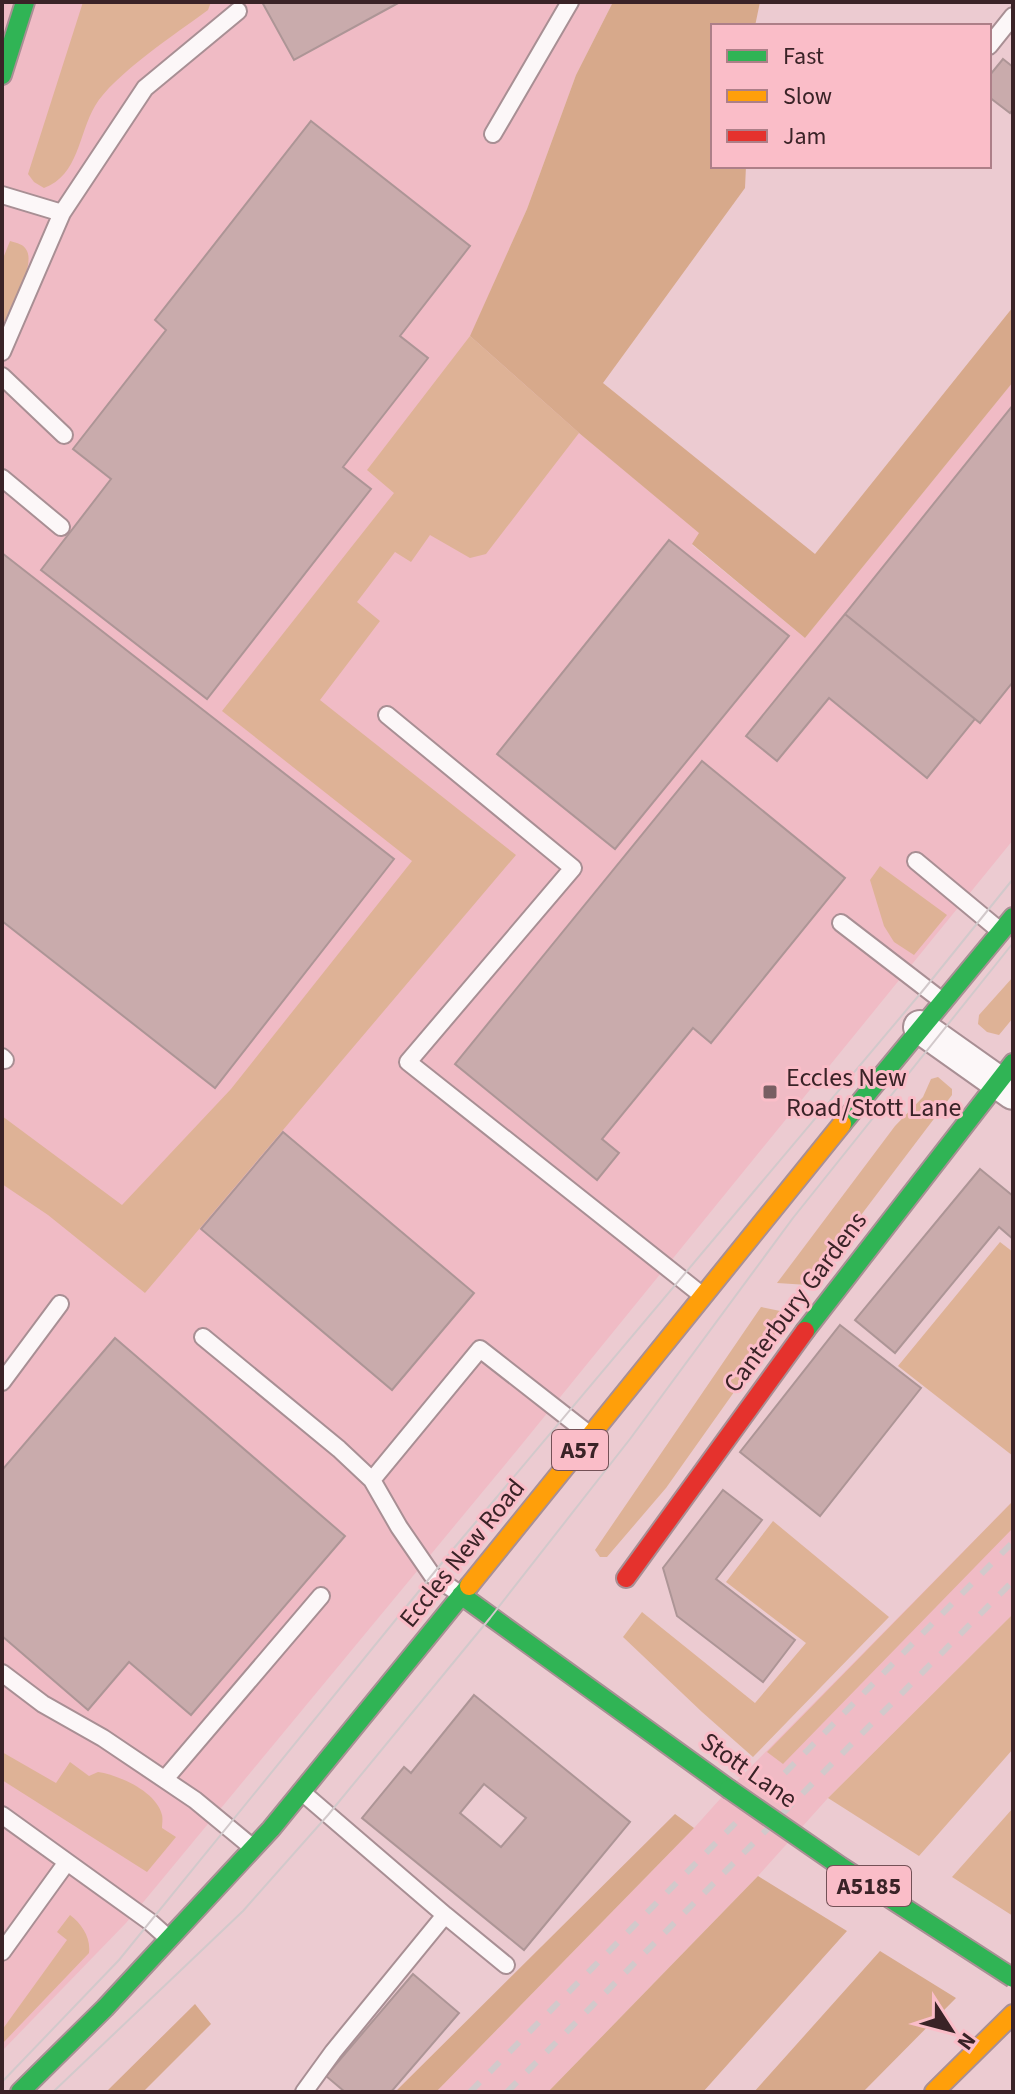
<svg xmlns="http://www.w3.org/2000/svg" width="1015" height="2094" font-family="'Source Sans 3',sans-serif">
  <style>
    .built { fill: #f0bbc5 }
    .green { fill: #deb296 }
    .forest { fill: #d7a98b }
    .building { fill: #c9abac; stroke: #ad9596; stroke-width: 2; fill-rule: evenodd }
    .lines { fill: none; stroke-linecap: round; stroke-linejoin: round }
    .lane-casing { stroke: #a88f94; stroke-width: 20 }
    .street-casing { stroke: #a88f94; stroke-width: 36 }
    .fast-casing { stroke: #a88f94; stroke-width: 22 }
    .slow-casing { stroke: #a88f94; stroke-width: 22 }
    .jam-casing { stroke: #a88f94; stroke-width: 22 }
    .lane { stroke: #fcf7f8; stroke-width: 16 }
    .street { stroke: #fcf7f8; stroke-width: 32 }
    .fast { stroke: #30b455; stroke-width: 18 }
    .slow { stroke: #ff9f0a; stroke-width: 18 }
    .jam { stroke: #e5322d; stroke-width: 18 }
    .tram { stroke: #d2c9cb; stroke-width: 2 }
    .rail { stroke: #d2c9cb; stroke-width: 6; stroke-dasharray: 14 14; stroke-linecap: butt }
    .fast-bridge-casing { stroke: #a88f94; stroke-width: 22; stroke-linecap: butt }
    .fast-bridge { stroke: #30b455; stroke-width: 18 }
    .poi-dot { fill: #785e62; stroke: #fabdc8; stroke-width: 3 }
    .labels { text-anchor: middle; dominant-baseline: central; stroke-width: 6; stroke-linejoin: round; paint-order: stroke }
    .shield { fill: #fabdc8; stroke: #745157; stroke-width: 2 }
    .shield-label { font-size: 24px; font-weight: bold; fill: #3a2327 }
    .poi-label { font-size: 26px; fill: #3a2327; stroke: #fabdc8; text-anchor: start }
    .street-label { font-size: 26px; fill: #3a2327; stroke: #fabdc8 }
  </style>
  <rect width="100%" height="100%" fill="#eccbd1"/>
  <!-- built -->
  <path class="built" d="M2,2H613L576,75L527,209L470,337L579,433L700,533L692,545L805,638L1013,382V840L518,1449L126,1923L2,2051Z
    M1013,1501V1614L828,1798L758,1876L548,2092H436L694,1828L729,1789Z"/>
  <!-- green -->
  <path class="green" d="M83,2H211L208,10C177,33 113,75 95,106C78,135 79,175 44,188L34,182L28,174Z
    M10,241C17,243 24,244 27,251C35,267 10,311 2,326V261Z
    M470,336L579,433L486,554L470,558L430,535L411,562L395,552L357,602L380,621L320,700L516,855L145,1293L48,1215L2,1184V1116L122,1205L231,1089L412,861L222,711L394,493L367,470Z
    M880,866L947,915L914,955L894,942L884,926L870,880Z
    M1013,977V1018L999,1035L987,1032L978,1024L979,1015Z
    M938,1077L952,1089V1095L808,1285L777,1283L895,1126L923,1097L931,1079Z
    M1000,1242L1013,1252V1456L898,1366Z
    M761,1307L790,1313L666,1488L607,1557H600L595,1550Z
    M1013,1501V1528L783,1764L767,1752Z
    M773,1521L889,1617L753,1757L702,1712L623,1637L642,1612L755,1703L806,1643L726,1582Z
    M1013,1614V1749L919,1856L828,1798Z
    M2,1752L56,1783L70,1762L89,1776L98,1772C119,1775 157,1792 162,1815C163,1819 162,1824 162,1828L176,1837L147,1872L2,1780Z
    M1013,1808V1916L952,1877Z
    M70,1915C82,1924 91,1938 89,1953L2,2044V2030L67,1940L57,1932Z"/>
  <!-- forest -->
  <path class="forest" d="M613,2H760L755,26H713V166H746L745,188L603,383L815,554L1013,307V382L805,638L692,544L699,533L579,433L470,336L527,209L576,75Z
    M675,1814L694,1828L436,2092H395Z
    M758,1876L847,1931L703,2092H548Z
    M880,1951L956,1998L863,2092H754Z
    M195,2004L211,2024L143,2092H106Z"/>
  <!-- building -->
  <path class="building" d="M262,2H400L294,60Z
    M1003,59L1013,67V109L1010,113L989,97V76Z
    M311,121L470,246L400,336L428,358L343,467L371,489L207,699L41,570L111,479L73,449L166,330L155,320Z
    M1013,405V682L980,723L845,614Z
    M669,540L789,636L615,849L497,754Z
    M2,553L394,859L215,1088L2,921Z
    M845,614L975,719L927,778L829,698L777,761L746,736Z
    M702,761L845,878L711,1043L693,1028L602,1139L619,1153L597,1180L455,1064Z
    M283,1132L474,1293L392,1390L201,1229Z
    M980,1169L1013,1196V1239L999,1227L895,1353L855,1320Z
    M840,1325L921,1388L820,1516L740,1452Z
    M115,1338L345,1536L191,1715L129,1662L88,1710L2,1636V1470Z
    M723,1490L762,1520L716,1579L795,1640L763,1682L677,1616L663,1568Z
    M474,1695L630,1822L524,1950L362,1818L404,1767L411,1773ZM484,1784L526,1818L501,1847L460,1813Z
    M413,1974L459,2013L391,2092H345L326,2076Z"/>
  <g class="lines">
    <!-- lane casing -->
    <g class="lane-casing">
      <path id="lane" d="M989,46L1013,16
        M493,134L570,2
        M2,195L62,213
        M2,352L62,213L145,88L238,11
        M2,376L64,435
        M2,478L61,527
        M387,715L573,868L408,1062L703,1296
        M916,861L999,930
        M841,923L941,1000
        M2,1057L5,1060
        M203,1337L339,1449L372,1480L399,1527L432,1575L460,1594
        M2,1382L60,1304
        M372,1480L480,1349L590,1435
        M2,1673L43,1704L103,1738L195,1800L252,1847
        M165,1779L321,1596
        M303,1793L445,1915L333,2052L304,2092
        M2,1815L149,1921L168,1938
        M445,1915L506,1965
        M2,1952L67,1862"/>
    </g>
    <!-- street casing -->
    <g class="street-casing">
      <path id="street" d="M920,1027L1013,1093"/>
    </g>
    <!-- fast casing -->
    <g class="fast-casing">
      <path id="fast" d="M2,75L25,2
        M842,1124L1013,917
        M805,1331L1013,1063
        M461,1595L729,1789
        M20,2092L105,2008L271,1829L469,1586"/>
    </g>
    <!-- slow casing -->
    <g class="slow-casing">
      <path id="slow" d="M469,1586L842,1124
        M934,2092L1013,2014"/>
    </g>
    <!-- jam casing -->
    <g class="jam-casing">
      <path id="jam" d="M626,1578L805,1331"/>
    </g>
    <!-- lane -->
    <use href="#lane" class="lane"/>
    <!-- street -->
    <use href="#street" class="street"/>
    <!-- fast -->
    <use href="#fast" class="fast"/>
    <!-- slow -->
    <use href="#slow" class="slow"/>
    <!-- jam -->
    <use href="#jam" class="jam"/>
    <!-- tram -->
    <path class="tram" d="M2,2082L119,1960L454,1548L925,988L1013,879
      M53,2092L243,1911L328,1815L490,1618L630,1439L793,1218L1013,943"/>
    <!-- rail -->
    <path class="rail" d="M470,2092L1013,1542
      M507,2092L1013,1581"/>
    <!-- fast-bridge casing -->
    <g class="fast-bridge-casing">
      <path id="fast-bridge" d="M729,1789L840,1866L1013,1978"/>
    </g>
    <!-- fast-bridge -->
    <use href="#fast-bridge" class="fast-bridge"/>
  </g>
  <!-- markers -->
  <rect class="poi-dot" x="762" y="1084" width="16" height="16" rx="4"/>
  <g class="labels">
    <!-- shield labels -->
    <g class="shield">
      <rect x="552" y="1430" width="56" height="40" rx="6"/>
      <rect x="827" y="1866" width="84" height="40" rx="6"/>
    </g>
    <g class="shield-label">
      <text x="580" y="1450">A57</text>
      <text x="869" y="1886">A5185</text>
    </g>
    <!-- poi labels -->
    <g class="poi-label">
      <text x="786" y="1077">Eccles New<tspan x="786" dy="30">Road/Stott Lane</tspan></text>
    </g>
    <!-- street labels -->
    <g class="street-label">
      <text transform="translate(795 1302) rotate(-53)">Canterbury Gardens</text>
      <text transform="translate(462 1553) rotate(-51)">Eccles New Road</text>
      <text transform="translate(749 1770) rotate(35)">Stott Lane</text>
    </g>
  </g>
  <!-- border -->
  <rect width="1015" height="2094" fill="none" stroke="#3a2327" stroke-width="8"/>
  <!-- legend -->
  <rect x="711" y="24" width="280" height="144" fill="#fabdc8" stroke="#ad7f88" stroke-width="2"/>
  <rect x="727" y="50" width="40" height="12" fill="#30b455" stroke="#ad7f88" stroke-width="2"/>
  <text x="783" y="64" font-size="24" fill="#3a2327">Fast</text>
  <rect x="727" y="90" width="40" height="12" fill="#ff9f0a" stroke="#ad7f88" stroke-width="2"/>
  <text x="783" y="104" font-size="24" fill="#3a2327">Slow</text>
  <rect x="727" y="130" width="40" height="12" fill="#e5322d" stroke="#ad7f88" stroke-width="2"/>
  <text x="783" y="144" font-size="24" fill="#3a2327">Jam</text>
  <!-- north arrow -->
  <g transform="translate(951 2030) rotate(126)" stroke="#fabdc8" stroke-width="6" paint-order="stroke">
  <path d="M0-6L14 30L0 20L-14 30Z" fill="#3a2327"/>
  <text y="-12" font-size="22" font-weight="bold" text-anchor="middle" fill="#3a2327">N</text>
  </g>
</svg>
